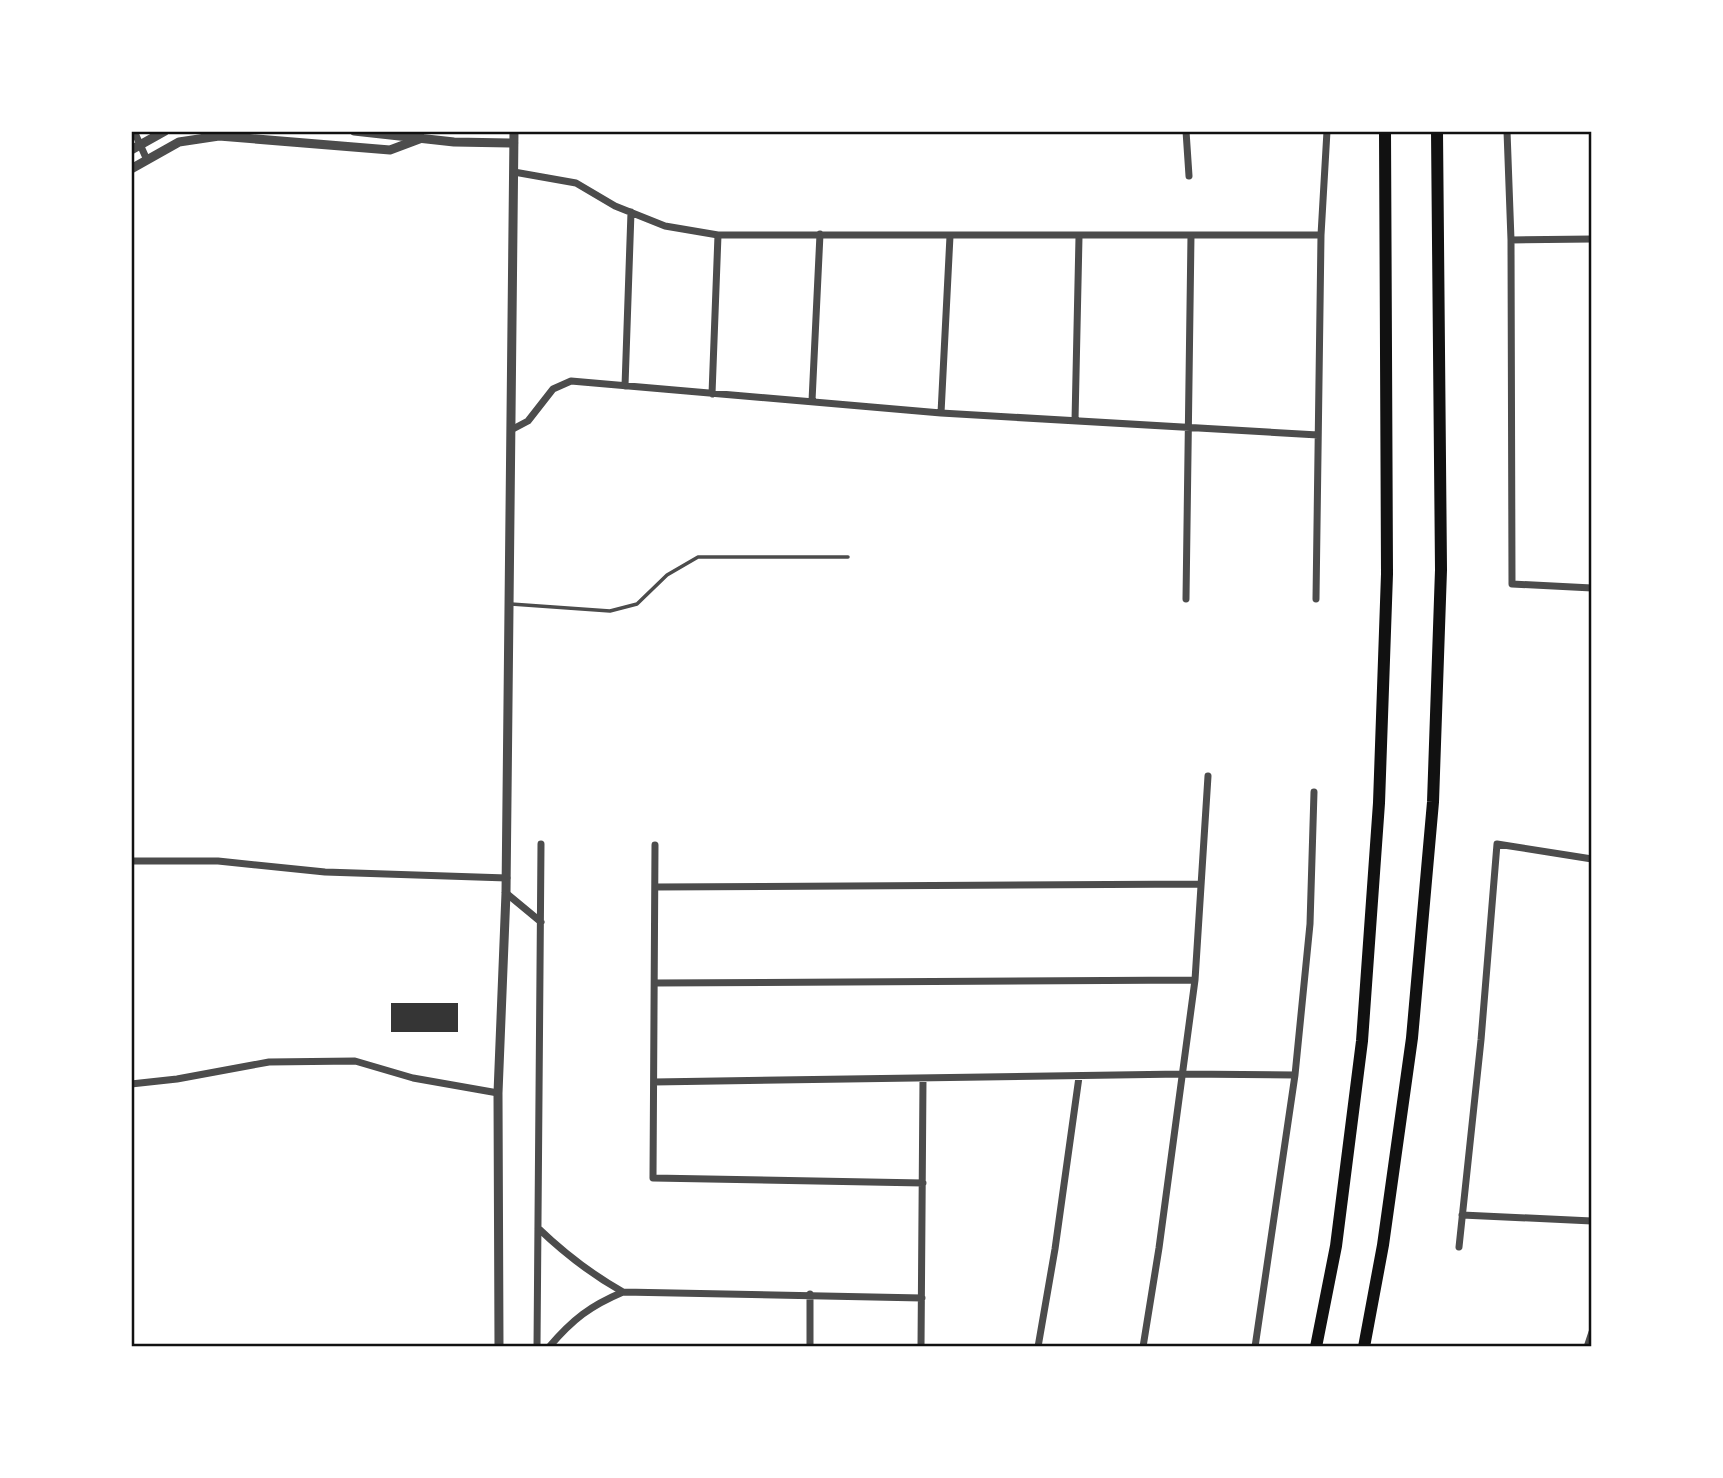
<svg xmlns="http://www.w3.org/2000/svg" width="1723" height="1478" font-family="Lato,sans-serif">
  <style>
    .building { fill: #353535 }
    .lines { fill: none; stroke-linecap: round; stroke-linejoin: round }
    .service { stroke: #4c4c4c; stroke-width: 3.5 }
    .minor { stroke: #4c4c4c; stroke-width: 7 }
    .tertiary { stroke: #4c4c4c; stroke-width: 9 }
    .trunk { stroke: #111; stroke-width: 12 }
    .neatline { fill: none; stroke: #111; stroke-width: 2.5 }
  </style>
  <rect width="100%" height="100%" fill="#fff"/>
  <!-- building -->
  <path class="building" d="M391,1003H458V1032H391Z"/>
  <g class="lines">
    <!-- service -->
    <path class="service" d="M511,604L610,611L637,604L667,575L698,557H848"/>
    <!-- minor -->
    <path class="minor" d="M134,131L147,160
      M1186,131L1189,176
      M1507,131L1511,240L1512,584L1592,588
      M514,172L576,183L615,206L665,226L718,235H1321
      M1511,240L1592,239
      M625,386L631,212
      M712,394L718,235
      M812,401L820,234
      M941,413L950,236
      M1075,421L1079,237
      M511,430L528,421L553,389L571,381L941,413L1318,435
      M1186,599L1191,235
      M1316,599L1321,235L1327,131
      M655,845L653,1178L923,1183
      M131,861H218L325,872L507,878
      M655,887L1201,884
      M506,893L541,922
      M655,983L1195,980
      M654,1082L1182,1074L1295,1075
      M131,1084L177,1079L269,1062L355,1061L413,1078L498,1093
      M1462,1215L1592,1221
      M538,1228C565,1254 591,1274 623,1292
      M1459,1247L1481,1040L1497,844L1592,859
      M537,1347L541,844
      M549,1347C573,1319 590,1306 623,1292L922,1298
      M810,1347V1294
      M921,1347L923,1079
      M1038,1347L1055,1249L1079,1077
      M1143,1347L1159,1248L1195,980L1208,776
      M1255,1347L1295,1075L1310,924L1314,792
      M1587,1347L1592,1332"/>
    <!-- tertiary -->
    <path class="tertiary" d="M354,131L454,142L514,143
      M131,150L165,131
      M131,169L179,142L219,136L390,150L422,138
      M499,1347L498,1093L506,893L514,131"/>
    <!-- trunk -->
    <path class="trunk" d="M1316,1347L1336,1246L1362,1041L1379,803L1387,574L1385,131
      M1364,1347L1383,1245L1412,1038L1433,802L1441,570L1437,131"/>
  </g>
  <!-- border -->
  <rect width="1723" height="1478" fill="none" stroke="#ffffff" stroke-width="266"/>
  <rect x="133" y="133" width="1457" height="1212" class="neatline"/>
</svg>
